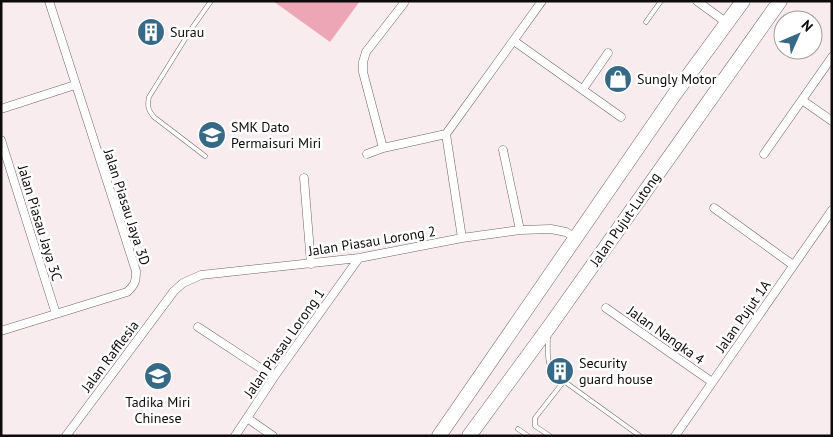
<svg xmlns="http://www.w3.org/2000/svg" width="833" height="437" font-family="'PT Sans',sans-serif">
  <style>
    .green { fill: #eca6b6 }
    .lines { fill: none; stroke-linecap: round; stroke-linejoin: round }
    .service-casing { stroke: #6f6466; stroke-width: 5 }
    .minor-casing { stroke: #6f6466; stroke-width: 9 }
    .trunk-casing { stroke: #6f6466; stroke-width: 15 }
    .service { stroke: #fff; stroke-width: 4 }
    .minor { stroke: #fff; stroke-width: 8 }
    .trunk { stroke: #fff; stroke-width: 14 }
    .labels { text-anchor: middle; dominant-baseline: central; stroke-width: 5; stroke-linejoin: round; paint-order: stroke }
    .poi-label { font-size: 14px; fill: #0e0a0b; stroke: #fff; text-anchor: start }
    .street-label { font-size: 14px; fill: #0e0a0b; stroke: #fff }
  </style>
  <rect width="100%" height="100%" fill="#f9ecee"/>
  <!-- green -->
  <path class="green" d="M273,1H360L330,42Z"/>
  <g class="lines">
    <!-- service casing -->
    <g class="service-casing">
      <path id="service" d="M646,22L661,1
        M205,156L154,117C148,110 147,106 149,97L192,28L211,1
        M548,336C548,350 546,363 554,374L640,436
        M518,429L528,436
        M550,436L535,426V418L564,381"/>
    </g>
    <!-- minor casing -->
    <g class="minor-casing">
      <path id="minor" d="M697,1L727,23
        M404,3L366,52L363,62V72L383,148L446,134
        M514,41L621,117
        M583,89L608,53
        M802,100L832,121
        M1,109L75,85
        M1,140L56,314
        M503,150L520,230
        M367,154L383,148
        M764,154L832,57
        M304,178L311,264
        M714,208L793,265
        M462,238L446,134L542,1
        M606,308L712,382
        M198,327L274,377
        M1,331L127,292C135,285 136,281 136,271L49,1
        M66,436L174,291L183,283L201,275L359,258L462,238L520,230L551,229L566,232L576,238
        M235,436L247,418
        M273,436L247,418L274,377L359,258
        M675,436L832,210"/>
    </g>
    <!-- trunk casing -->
    <g class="trunk-casing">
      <path id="trunk" d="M439,436L674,95L743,1
        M469,436L549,327L780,1"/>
    </g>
    <!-- service -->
    <use href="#service" class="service"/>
    <!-- minor -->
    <use href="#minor" class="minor"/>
    <!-- trunk -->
    <use href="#trunk" class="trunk"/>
  </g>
  <!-- icons -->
  <defs>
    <g id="building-disc" transform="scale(1.4375)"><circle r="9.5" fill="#356986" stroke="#fff"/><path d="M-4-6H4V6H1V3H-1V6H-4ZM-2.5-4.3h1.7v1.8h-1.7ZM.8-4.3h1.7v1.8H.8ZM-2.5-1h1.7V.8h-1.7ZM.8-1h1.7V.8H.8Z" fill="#fff"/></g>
    <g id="shop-disc" transform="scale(1.4375)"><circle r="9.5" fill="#356986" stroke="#fff"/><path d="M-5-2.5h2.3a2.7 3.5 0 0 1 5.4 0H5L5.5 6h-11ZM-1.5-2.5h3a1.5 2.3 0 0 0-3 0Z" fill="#fff"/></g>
    <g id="school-disc" transform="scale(1.4375)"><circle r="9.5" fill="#356986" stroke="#fff"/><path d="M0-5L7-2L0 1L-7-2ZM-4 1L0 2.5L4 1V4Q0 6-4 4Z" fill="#fff"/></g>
  </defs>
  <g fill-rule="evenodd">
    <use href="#building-disc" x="151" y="32"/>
    <use href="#shop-disc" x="618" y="79"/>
    <use href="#school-disc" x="212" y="135"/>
    <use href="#building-disc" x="560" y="371"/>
    <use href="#school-disc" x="158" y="376"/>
  </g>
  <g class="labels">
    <!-- poi labels -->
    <g class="poi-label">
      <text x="170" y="32">Surau</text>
      <text x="637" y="79">Sungly Motor</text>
      <text x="231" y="127">SMK Dato<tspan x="231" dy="16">Permaisuri Miri</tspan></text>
      <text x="579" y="363">Security<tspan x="579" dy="16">guard house</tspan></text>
      <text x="158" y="402" text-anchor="middle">Tadika Miri<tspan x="158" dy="16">Chinese</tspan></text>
    </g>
    <!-- street labels -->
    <g class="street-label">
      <text transform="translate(127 207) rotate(72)">Jalan Piasau Jaya 3D</text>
      <text transform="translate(625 219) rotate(-55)">Jalan Pujut-Lutong</text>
      <text transform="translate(40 223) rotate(73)">Jalan Piasau Jaya 3C</text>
      <text transform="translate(372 241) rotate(-9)">Jalan Piasau Lorong 2</text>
      <text transform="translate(743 316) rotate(-55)">Jalan Pujut 1A</text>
      <text transform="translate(666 335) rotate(35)">Jalan Nangka 4</text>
      <text transform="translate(284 343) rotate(-55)">Jalan Piasau Lorong 1</text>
      <text transform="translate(110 356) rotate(-53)">Jalan Rafflesia</text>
    </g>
  </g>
  <!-- border -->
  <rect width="833" height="437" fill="none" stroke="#0e0a0b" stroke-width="5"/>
  <!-- north arrow -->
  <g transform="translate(798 35) rotate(45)"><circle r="24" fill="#ffffff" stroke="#9f9d9d"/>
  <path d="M0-4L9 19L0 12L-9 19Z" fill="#356986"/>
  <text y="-8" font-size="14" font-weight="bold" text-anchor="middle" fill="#0e0a0b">N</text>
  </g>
</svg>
